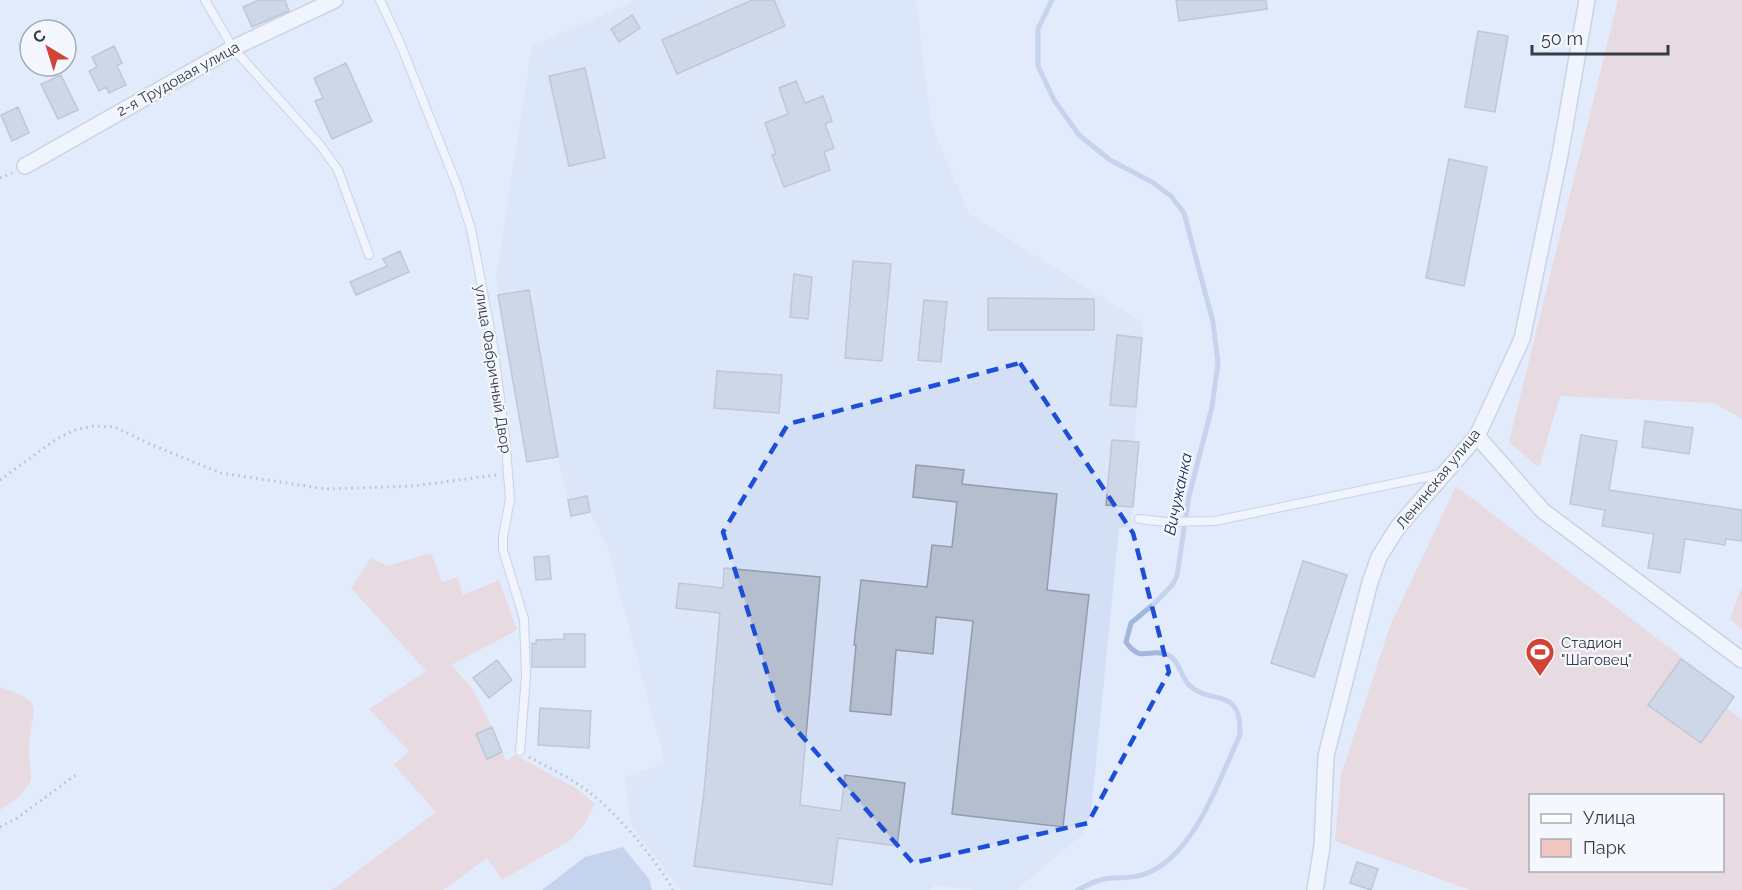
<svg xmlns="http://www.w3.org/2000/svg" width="1742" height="890" font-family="Raleway,sans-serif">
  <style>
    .built { fill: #d2dff5 }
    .green { fill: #eec7c0; fill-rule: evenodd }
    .water { fill: #a3b7db }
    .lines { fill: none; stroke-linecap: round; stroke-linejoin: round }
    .stream { stroke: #a3b7db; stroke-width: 5 }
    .building { fill: #b5bece; stroke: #939cab; stroke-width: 1.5 }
    .lane-casing { stroke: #aeb7c7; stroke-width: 10 }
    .street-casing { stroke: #aeb7c7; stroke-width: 18 }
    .path { stroke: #858b97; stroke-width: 3; stroke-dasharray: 1.5 4.5; stroke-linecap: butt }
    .lane { stroke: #fff; stroke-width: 8 }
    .street { stroke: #fff; stroke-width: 15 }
    .marked { fill: none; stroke: #1d4ed8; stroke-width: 4.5; stroke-dasharray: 12 8; stroke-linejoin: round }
    .labels { text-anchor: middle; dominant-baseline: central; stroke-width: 4.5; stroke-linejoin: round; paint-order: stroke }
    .street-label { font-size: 15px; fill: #373b42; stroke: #f4f8fe }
    .poi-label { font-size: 15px; fill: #373b42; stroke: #f4f8fe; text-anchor: start }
    .water-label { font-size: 16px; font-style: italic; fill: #132b58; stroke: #f4f8fe }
  </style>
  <rect width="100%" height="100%" fill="#e1ebfc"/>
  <!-- built -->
  <path class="built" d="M637,0H916L931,124L969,214L1143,323L1134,441L1139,442L1130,527L1119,528L1091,814L1082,835L1016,890H976L935,885L930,890H680L630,823L625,777L665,763L608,548L590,513L571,516L558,457L527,462L496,278L532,46Z"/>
  <!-- green -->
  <path class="green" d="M1618,0H1742V419L1714,403L1560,396L1539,468L1509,442Z
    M1456,486L1734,697L1727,708L1742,720V890H1470L1335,841L1341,774L1390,626ZM1530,796H1722V870H1530Z
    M431,553L442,582L458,577L463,595L499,580L517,630L451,665L472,688L492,727L506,761L515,755L579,790L595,804L584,825L571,840L502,880L487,858L443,890H332L436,812L394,765L409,751L369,709L426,671L351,588L371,558L387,566Z
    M1742,586V629L1730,619Z
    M0,687C50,704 30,707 29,747C28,759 32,770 31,781L20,796L0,810Z"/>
  <!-- water -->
  <path class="water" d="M623,847L649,879L652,890H542L585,857Z"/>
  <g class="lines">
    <!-- stream -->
    <path class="stream" d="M1052,0L1038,29V66L1054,100L1079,135L1110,160L1152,182L1171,196L1184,213L1213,322L1218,363L1212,407L1189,496L1177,576L1173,584L1155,603L1131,623L1126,642C1141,664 1150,647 1168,655C1179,660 1181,677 1189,685C1210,706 1242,685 1240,735C1219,779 1195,856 1145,874C1131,879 1117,877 1104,879C1095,881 1085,886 1078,890"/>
  </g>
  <!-- building -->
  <path class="building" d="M259,0H285L289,11L252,27L243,7Z
    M752,0H774L785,26L677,74L662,40Z
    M1176,0H1266L1267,9L1179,21Z
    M632,15L640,28L619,42L611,29Z
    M1478,31L1508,36L1495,112L1465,107Z
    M114,46L122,63L117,66L126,85L109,93L106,87L99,91L89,71L97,67L92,57Z
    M346,63L372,121L332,139L315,101L323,98L314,78Z
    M585,68L605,158L569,166L549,76Z
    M61,75L78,110L58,119L41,84Z
    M796,81L805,103L823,96L832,121L825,124L834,148L824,152L830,170L784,187L772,155L776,154L765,123L788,114L779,88Z
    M18,107L29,133L12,141L1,115Z
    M1449,159L1487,167L1464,286L1426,278Z
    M400,251L409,272L356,295L350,282L387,266L383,259Z
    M853,261L891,264L882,361L845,358Z
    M794,274L812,277L808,319L790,317Z
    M529,290L558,457L527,462L498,295Z
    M988,298L1094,299V330H988Z
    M924,300L947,302L941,362L918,360Z
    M1117,335L1142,338L1136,407L1110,405Z
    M717,371L782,375L779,413L714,408Z
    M1645,421L1693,428L1689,454L1642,447Z
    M1581,435L1617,441L1609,490L1742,510V541L1726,539L1725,545L1685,539L1680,573L1648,568L1654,534L1602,526L1605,510L1570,504Z
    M1112,440L1139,442L1133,507L1106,505Z
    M916,465L964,470L962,484L1057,494L1047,590L1089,595L1063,827L952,814L973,621L936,617L933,654L896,650L891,715L850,711L856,645H854L861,580L927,587L932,545L952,547L957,502L913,497Z
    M587,496L590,512L571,516L568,500Z
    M549,556L551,579L536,580L534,557Z
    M1303,561L1347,575L1314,677L1271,663Z
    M724,568L820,577L800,805L841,811L845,775L905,783L897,846L838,838L832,885L694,866L704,792L720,613L676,608L679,583L723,588Z
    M564,634H585V667H532V643L536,644V640L564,639Z
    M1681,659L1734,697L1701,743L1648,705Z
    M497,660L512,680L489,698L473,678Z
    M540,708L591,711L589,748L538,745Z
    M492,727L502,752L487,759L476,734Z
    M1357,862L1378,869L1371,890L1350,883Z"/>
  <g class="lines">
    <!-- lane casing -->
    <g class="lane-casing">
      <path id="lane" d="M205,0L233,48L320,145L338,170L369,255
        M380,0L400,43L458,188L471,229L493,345L505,436L510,499L503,537V550L524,619L526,676L520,751
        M1139,519L1166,522L1215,521L1440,474"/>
    </g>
    <!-- street casing -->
    <g class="street-casing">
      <path id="street" d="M25,166L233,48L335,0
        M1477,436L1543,511L1742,660
        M1315,890L1322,846L1326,756L1370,582L1379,557L1398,527L1477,436L1522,339L1560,155L1587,0"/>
    </g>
    <!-- path -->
    <path class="path" d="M0,178L12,173
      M0,480L55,440L74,430L94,426L115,427L152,445L221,473L326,489L414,486L496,475
      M529,757C549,768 571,778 589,792C618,814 655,858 673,890
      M0,827L17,818L77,774"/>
    <!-- lane -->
    <use href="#lane" class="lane"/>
    <!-- street -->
    <use href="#street" class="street"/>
  </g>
  <!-- marked area -->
  <path d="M0 0H1742V890H0ZM1020,363L1133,533L1169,672L1088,823L913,863L779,710L723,532L788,424Z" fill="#e1ebfc" fill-opacity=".55" fill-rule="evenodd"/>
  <path class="marked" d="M1020,363L1133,533L1169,672L1088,823L913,863L779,710L723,532L788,424Z"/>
  <!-- icons -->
  <defs>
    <g id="stadium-pin" transform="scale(1.5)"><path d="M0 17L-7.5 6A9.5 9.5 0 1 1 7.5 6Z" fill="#d04335" stroke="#f4f8fe"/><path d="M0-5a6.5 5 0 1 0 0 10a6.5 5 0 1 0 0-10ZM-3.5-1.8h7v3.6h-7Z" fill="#fff"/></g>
  </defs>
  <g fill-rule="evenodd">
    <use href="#stadium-pin" x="1540" y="652"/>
  </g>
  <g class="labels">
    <!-- street labels -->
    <g class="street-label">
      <text transform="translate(178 79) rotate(-29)">2-я Трудовая улица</text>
      <text transform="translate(493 369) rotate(81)">улица Фабричный Двор</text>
      <text transform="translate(1438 479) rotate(-51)">Ленинская улица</text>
    </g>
    <!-- poi labels -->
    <g class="poi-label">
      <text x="1561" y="643">Стадион<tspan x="1561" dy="17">"Шаговец"</tspan></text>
    </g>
    <!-- water labels -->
    <g class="water-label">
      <text transform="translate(1178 494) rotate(-78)">Вичужанка</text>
    </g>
  </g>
  <!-- legend -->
  <rect x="1529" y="794" width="195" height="78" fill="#f4f8fe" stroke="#a8acb3" stroke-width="1.5"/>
  <rect x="1541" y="814" width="30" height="9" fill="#ffffff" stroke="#a8acb3" stroke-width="1.5"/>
  <text x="1583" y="824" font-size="18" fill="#373b42">Улица</text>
  <rect x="1541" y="839" width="30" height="18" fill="#eec7c0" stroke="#a8acb3" stroke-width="1.5"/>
  <text x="1583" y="854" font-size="18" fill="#373b42">Парк</text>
  <!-- north arrow -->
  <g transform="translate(48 48) rotate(322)"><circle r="28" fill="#f4f8fe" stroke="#a8acb3" stroke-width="1.5"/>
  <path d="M0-4.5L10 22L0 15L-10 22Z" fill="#d04335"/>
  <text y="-9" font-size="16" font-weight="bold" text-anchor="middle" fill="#373b42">С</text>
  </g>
  <!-- scale -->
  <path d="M1532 45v9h136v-9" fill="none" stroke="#373b42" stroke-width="3"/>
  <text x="1541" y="45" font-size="18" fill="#373b42" stroke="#f4f8fe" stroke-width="4.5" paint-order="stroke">50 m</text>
</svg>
